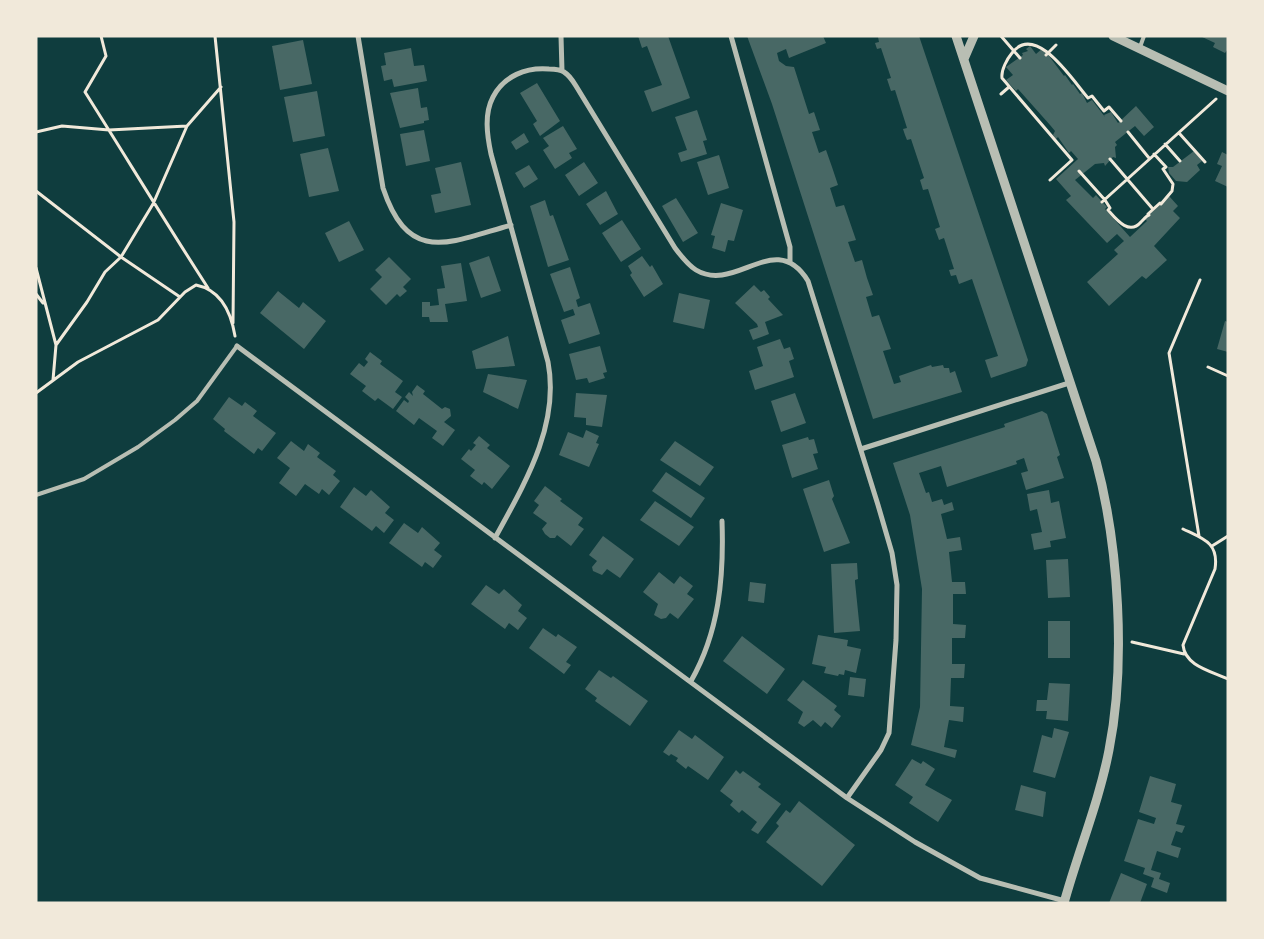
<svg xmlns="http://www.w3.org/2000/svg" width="1264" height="939" font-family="Bitter,serif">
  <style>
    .building { fill: #486865 }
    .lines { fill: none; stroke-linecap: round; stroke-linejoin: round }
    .path { stroke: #f1e9da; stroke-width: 3 }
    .service { stroke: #b8beb3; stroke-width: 4 }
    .minor { stroke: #b8beb3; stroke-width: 5 }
    .tertiary { stroke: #b8beb3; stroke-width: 9 }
  </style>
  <rect width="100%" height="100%" fill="#0f3d3e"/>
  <!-- building -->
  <path class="building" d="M638,36H668L690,98L652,112L644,91L662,85L647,46L642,48Z
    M747,36H823L826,43L789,58L786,49L777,53L779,61L786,66L794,67L809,114L814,112L820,130L812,132L819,153L826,150L832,167L838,185L830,188L836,207L844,205L856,240L848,242L855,262L862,260L867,278L873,295L866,297L872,317L879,315L891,349L883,351L894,384L901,382L899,376L931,365L932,367L943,365L944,368H949L950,373L955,371L962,392L873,419L772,104Z
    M919,36L1028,360L1026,366L991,378L985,360L998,356L972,279L959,284L956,275L951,276L949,270L954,269L944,238L939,240L935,229L940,227L928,189L923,190L920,180L924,178L911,139L907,140L905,135L903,129L907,128L895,90L891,91L887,79L891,78L881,48L877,49L875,43L879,42L878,37L881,36Z
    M1200,36H1228V49L1225,53L1213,47L1215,43Z
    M303,40L312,84L280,90L272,46Z
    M1030,46L1036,54L1043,48L1064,76L1065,75L1072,85L1073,84L1080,94L1082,93L1087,103L1092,100L1105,117L1104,115L1111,112L1118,123L1136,106L1154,127L1144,136L1135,126L1115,142L1117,145L1115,147L1116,158L1113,157L1105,166L1104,163L1095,164L1075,180L1093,198L1096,195L1107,207L1105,209L1130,237L1147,221L1145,219L1169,196L1178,206L1173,211L1180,218L1154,246L1167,260L1146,279L1142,276L1109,306L1087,282L1118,254L1114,250L1124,241L1117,234L1107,243L1066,200L1071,196L1056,179L1078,159L1071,151L1069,153L1058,137L1056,139L1053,135L1055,131L1050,125L1018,89L1016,91L1006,80L1013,75L1006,67L1023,55L1022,53L1028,51L1026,49Z
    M411,48L414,66L424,65L427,81L394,87L392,79L384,81L381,66L386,65L384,53Z
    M537,83L560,121L540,136L533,124L537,121L520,93Z
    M418,88L421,108L427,107L429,120L424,121V123L400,128L390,93Z
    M317,91L325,136L293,142L284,97Z
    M697,110L707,140L703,141L707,154L681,162L678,153L687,150L675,117Z
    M563,126L577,149L569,153L572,158L555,169L543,150L549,146L543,138Z
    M424,130L430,161L406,166L400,134Z
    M524,133L529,142L516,150L511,142Z
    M328,148L339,191L309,197L300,154Z
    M1194,151L1202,161L1197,165L1200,170L1187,182L1176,181L1169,173L1168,167H1173Z
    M1222,152L1228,155V187L1215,181L1222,166L1217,164Z
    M719,155L729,188L708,195L697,162Z
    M461,162L471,205L435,213L431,195L441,193L435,168Z
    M584,162L598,183L579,196L565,175Z
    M529,165L538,179L524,188L515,173Z
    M606,191L618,214L600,225L586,204Z
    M676,198L698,233L683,242L662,206Z
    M545,200L550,216L553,215L569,260L548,267L530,206Z
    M721,203L743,210L734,241L728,240L725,252L712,248L715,236L711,235Z
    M622,220L641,249L621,262L602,233Z
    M349,221L364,250L339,262L325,233Z
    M489,256L501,291L481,298L469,263Z
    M642,256L650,267L652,265L663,284L644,297L630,275L632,273L628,266Z
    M389,257L411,279L403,287L407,291L400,297L397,294L386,305L370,289L382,277L375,270Z
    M461,263L467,301L445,304L448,322H430L429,317H422V302H430V306L439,305L437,289L445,288L441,266Z
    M570,267L580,298L576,300L578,307L590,303L600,334L569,344L561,320L575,315L573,309L564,312L550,274Z
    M754,285L761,292L764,290L770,297L768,299L783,315L765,322L769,334L753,340L749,330L758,327L757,324L735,303Z
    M278,291L299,308L303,302L326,321L304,349L260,313Z
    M679,293L710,300L704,329L673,322Z
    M1225,321L1228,322V352L1217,349Z
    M508,336L515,366L476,369L472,351Z
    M780,339L784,349L790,347L794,359L789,361L794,377L755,390L749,371L763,366L757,347Z
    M600,346L607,372L603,373L605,378L589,383L587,378L576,380L569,354Z
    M370,352L382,361L380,364L403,381L395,392L402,397L393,409L378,398L375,401L362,391L366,386L350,374L359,363L364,367L368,362L365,359Z
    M488,374L527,380L518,409L483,392Z
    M417,385L425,391L423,394L442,409L445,407L450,409L451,416L444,422L455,430L443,446L432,438L437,431L419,418L414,425L396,411L404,400L408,403L409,401L405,397L409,392L413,396L412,392Z
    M576,393L607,395L602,427L586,425V418L574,417Z
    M795,393L806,423L781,432L771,401Z
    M229,397L242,406L245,402L257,411L253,416L276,433L262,451L258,448L254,454L224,431L225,429L213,419Z
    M1042,411L1047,414L1060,455L1057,457L1064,478L1026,490L1021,473L1028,471L1024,458L1016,461L1017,464L947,487L941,466L919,473L926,493L929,492L932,502L942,499L944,505L952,502L954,510L941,514L947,539L960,537L962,550L949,552L952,582H965L966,594H953V624L966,625L965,638H952V664H965L964,678H951L950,706L964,707L963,722L949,720L944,747L957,750L955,758L911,745L920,707L922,589L910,515L893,463L1005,427L1004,424Z
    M586,430L599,436L596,443L599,444L589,467L559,455L568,432L583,438Z
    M479,436L490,445L487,448L510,466L492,489L484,482L482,485L470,476L475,470L461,459L469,449L471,451L476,445L473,443Z
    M808,437L809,440L814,439L818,453L813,454L818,469L792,478L782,445Z
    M291,441L304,451L308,444L320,453L317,457L336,471L333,475L340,481L329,495L322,489L319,494L305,484L296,496L279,483L290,468L277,458Z
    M675,441L714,467L700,486L660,460Z
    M666,472L705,498L691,518L652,491Z
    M829,480L834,496L832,499L850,543L824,552L803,489Z
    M545,486L562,499L560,501L583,518L578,525L584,529L571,546L557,535L555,538H550L545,534L542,529L547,523L533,513L539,505L534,501Z
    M354,487L366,496L371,490L390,507L385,513L394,520L384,533L376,526L372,531L340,507Z
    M1049,490L1051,503L1059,501L1066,538L1050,541L1051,547L1034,550L1031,534L1042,532L1037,509L1030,511L1027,494Z
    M655,501L694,527L679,546L640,520Z
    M404,523L418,533L422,527L440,543L434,550L442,556L433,568L425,562L422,567L389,543Z
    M603,536L634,559L620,578L607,569L602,575L593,571L592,567L597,561L589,555Z
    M1068,559L1070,597L1048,598L1046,560Z
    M857,563L858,579L855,580V582L860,631L834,633L831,564Z
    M659,572L674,584L680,576L693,586L687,594L694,599L678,619L670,613L666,618L661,619L654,615L658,604L643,592Z
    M750,582L766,584L764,603L748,601Z
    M486,585L499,594L504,589L522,605L518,611L527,618L518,630L509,623L505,629L471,604Z
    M1048,621H1070V658H1048Z
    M543,628L556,637L558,634L577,647L566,662L571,665L564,674L529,648Z
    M818,635L848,640L847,646L861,649L856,673L845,670L844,675L839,674L838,676L824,673L826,667L812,664Z
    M742,636L785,669L767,694L723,661Z
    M599,670L611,678L613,676L648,701L630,726L595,701L597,698L585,689Z
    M850,677L866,679L864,697L848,695Z
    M803,680L837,706L834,710L841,716L832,728L825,722L821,727L813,720L804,727L798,723L803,712L787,700Z
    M1049,683L1070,684L1068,721L1046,719L1047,711H1036L1037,700H1047Z
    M1054,728L1069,732L1055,778L1033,772L1042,735L1052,738Z
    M679,730L692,739L695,735L724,757L708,780L688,766L686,769L676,761L678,758L671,754L669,756L663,752Z
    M912,759L921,764L923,761L935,769L925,785L952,800L938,822L909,803L913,797L895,785Z
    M736,770L740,774L743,771L761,784L758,787L781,804L758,834L751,830L757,822L742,810L739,813L730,805L733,801L720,791Z
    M1150,776L1176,784L1171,802L1182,805L1176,824L1185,826L1182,833L1176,831L1171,845L1181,848L1178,858L1157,851L1151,870L1161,873L1159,879L1170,883L1167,893L1151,887L1154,878L1143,874L1145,868L1124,861L1138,819L1154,824L1156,818L1139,812Z
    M1021,785L1046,792L1043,817L1015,810Z
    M799,801L855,845L822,886L766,842L779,826L776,823L786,810L790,813Z
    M1121,873L1147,884L1140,903H1109Z"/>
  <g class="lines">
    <!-- path -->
    <path class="path" d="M101,36L106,56L85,92C126,157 166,223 208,288
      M215,36L234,222L233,323
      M1001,36L1020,58
      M1046,55L1056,45
      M1001,94L1009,87
      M36,132L62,126L109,130L187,126L221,87
      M1128,132L1149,158
      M1179,133L1205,162
      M1165,144L1180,161
      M1154,154L1166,167L1163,169L1173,184L1172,191L1161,204
      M1110,159L1152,208
      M1079,171L1105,200L1110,208L1108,210C1116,219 1129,236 1141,222C1144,219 1146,216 1149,215
      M1050,180L1072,160L1002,78C1001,70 1007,59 1012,53C1036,22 1073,81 1088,98L1092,96L1104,111L1109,107L1121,121
      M36,191L121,257L180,297
      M1102,202L1216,99
      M1148,214L1160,203
      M36,268L56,345L53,380
      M36,294L43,303
      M56,345L87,302L105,272L121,257L153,204L187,126
      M1208,367L1228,376
      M36,393L78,362L158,320L185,292L196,285C221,290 231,312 235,336
      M1183,529C1204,539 1219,543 1215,569L1183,645C1185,666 1211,671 1228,679
      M1199,536L1169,353L1200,280
      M1212,546L1228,536
      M1132,642L1184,654"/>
    <!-- service -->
    <path class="service" d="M1140,47L1144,36
      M36,495L84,479L138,447L175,420L197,401L237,346"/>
    <!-- minor -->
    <path class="minor" d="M358,36L383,188C409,266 450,242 511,225
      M561,36L562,71
      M731,36L790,247V262
      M237,346L847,798L915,842L980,878L1065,901
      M861,449L1069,383
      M495,538C525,483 560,425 548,362L491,154C487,135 484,114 493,97C504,76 526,67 549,69C553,69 560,69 564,72C569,75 573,81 576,86L675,248C681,256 688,265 696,270C736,294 775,228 808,281L878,505L892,553L897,585L896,640L889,733L881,750L847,798
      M691,681C719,632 724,578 722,521"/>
    <!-- tertiary -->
    <path class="tertiary" d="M956,36L1096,461C1119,546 1126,664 1109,750C1099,802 1078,852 1064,903
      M1113,36L1228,91
      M964,59L974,36"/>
  </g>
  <!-- border -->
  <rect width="1264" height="939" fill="none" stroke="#f1e9da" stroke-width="75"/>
</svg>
